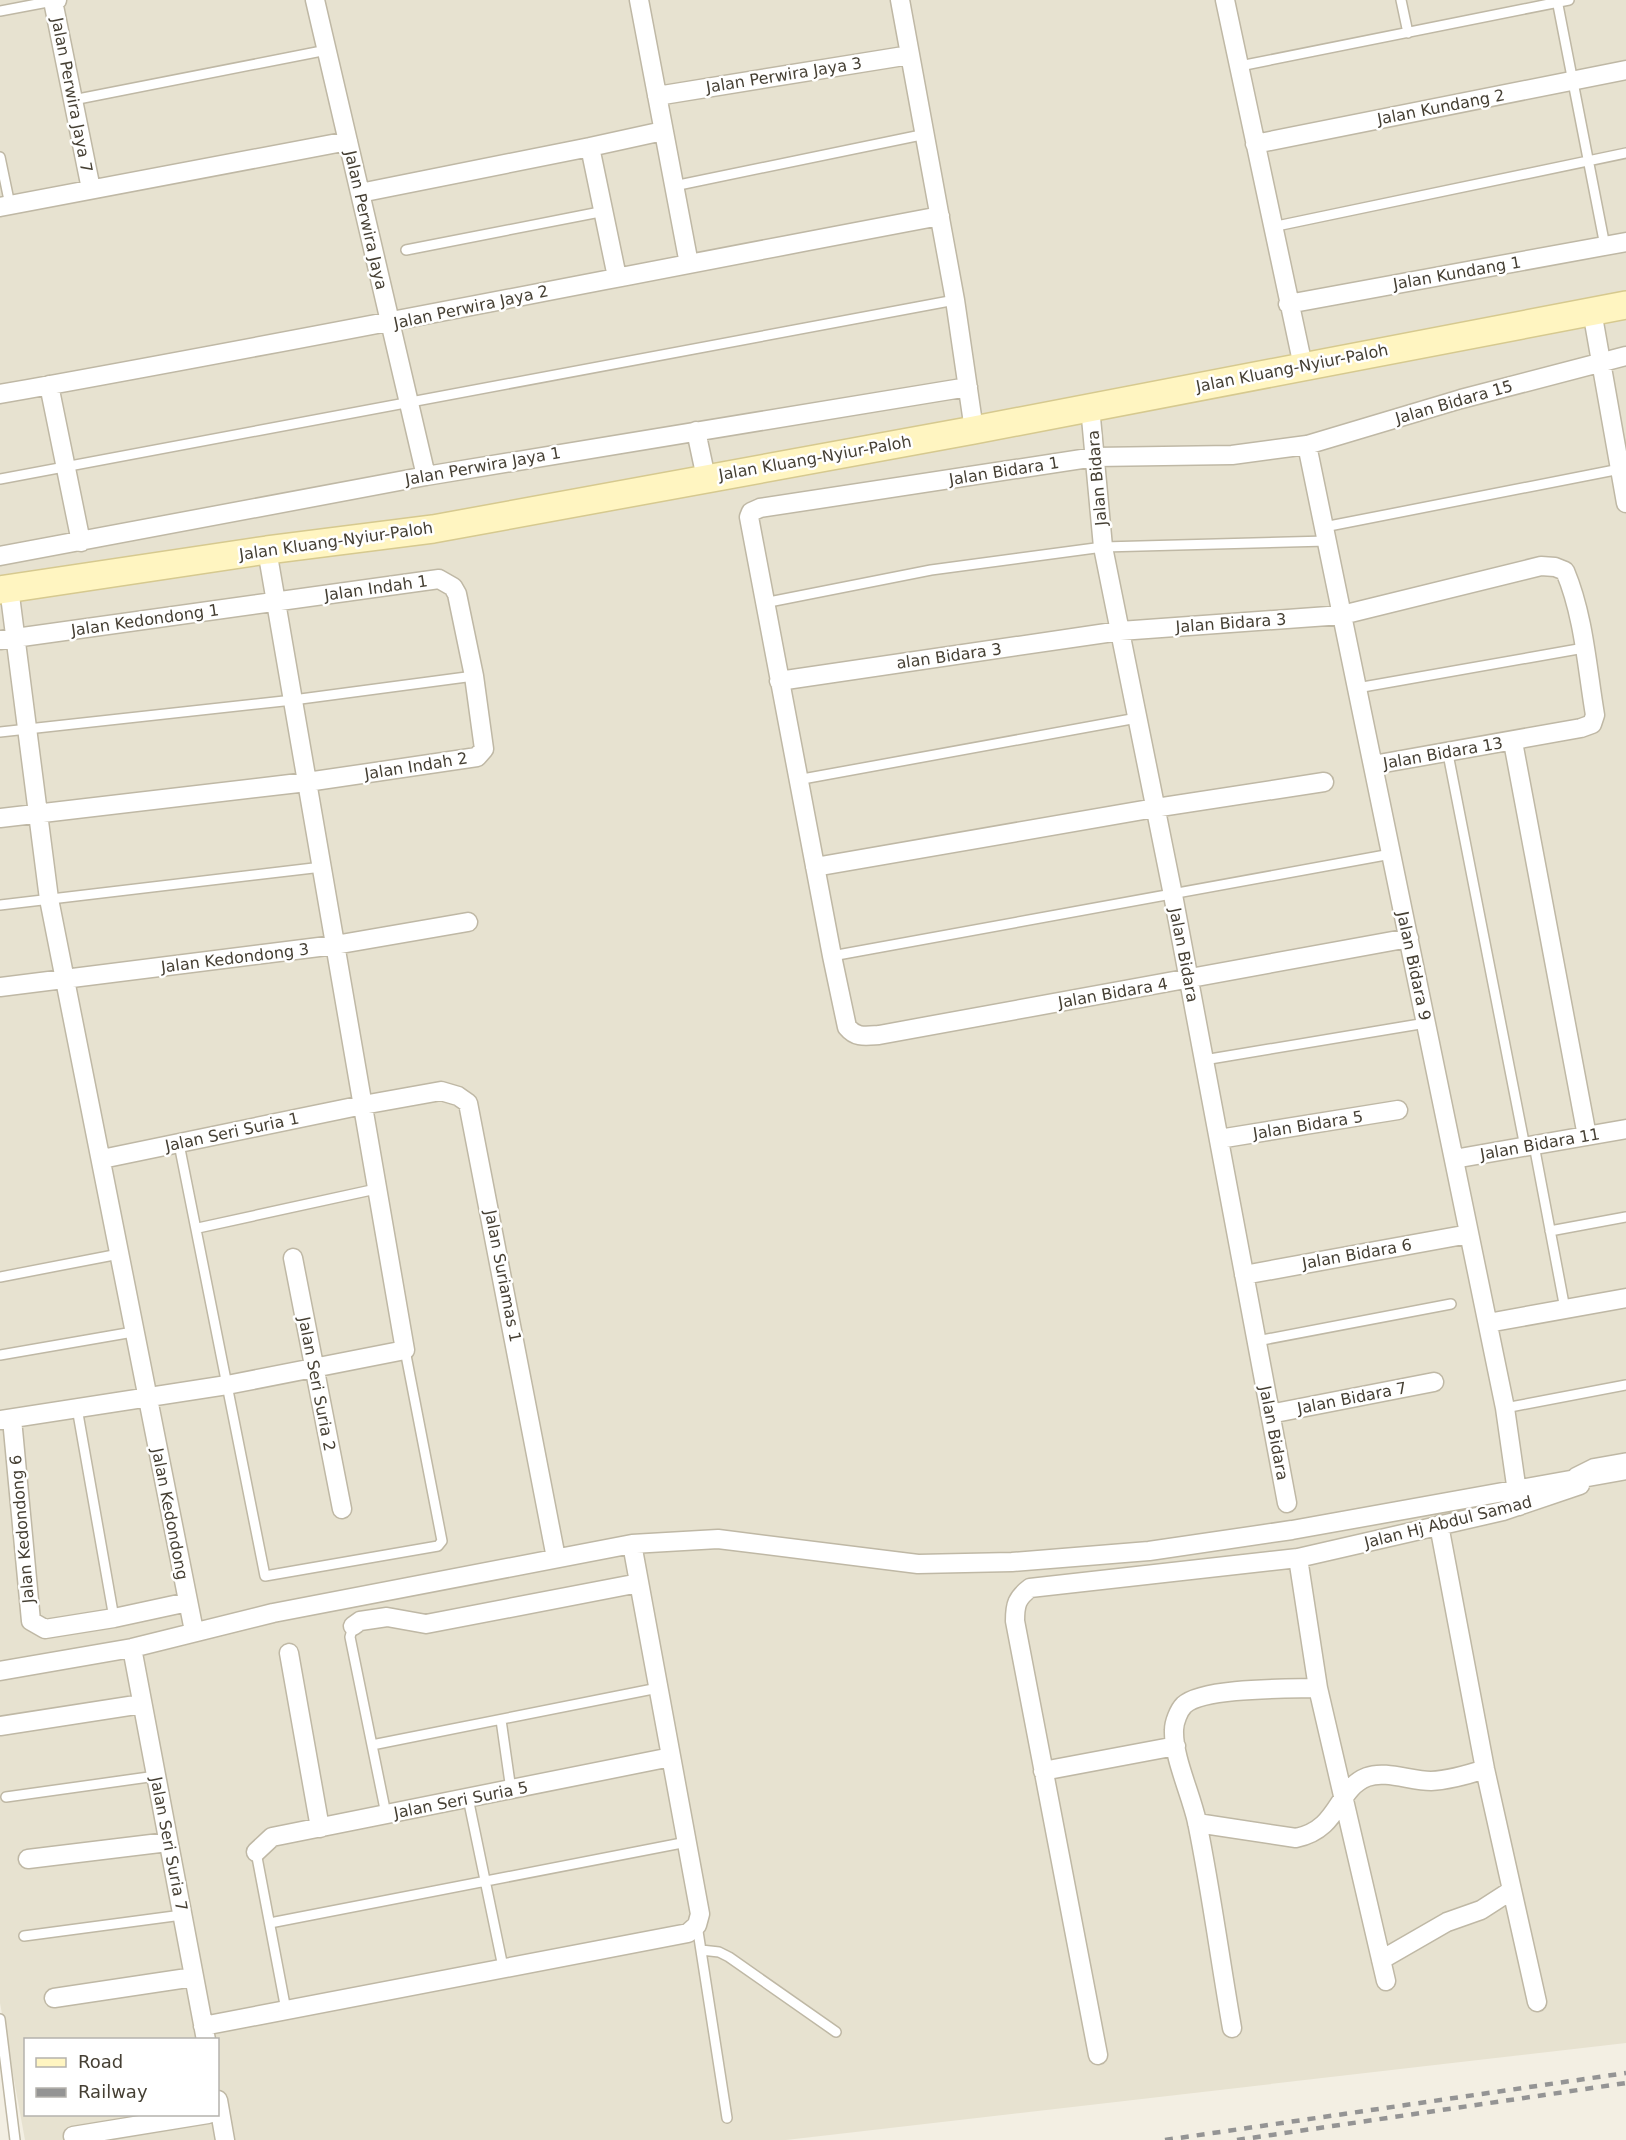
<svg xmlns="http://www.w3.org/2000/svg" width="1626" height="2140" font-family="'DejaVu Sans',sans-serif">
  <style>
    .residential { fill: #e7e2d0; fill-rule: evenodd }
    .lines { fill: none; stroke-linecap: round; stroke-linejoin: round }
    .lane-casing { stroke: #bfb8a5; stroke-width: 12 }
    .street-casing { stroke: #bfb8a5; stroke-width: 21 }
    .secondary-casing { stroke: #d6c98f; stroke-width: 30 }
    .lane { stroke: #fff; stroke-width: 9 }
    .street { stroke: #fff; stroke-width: 18 }
    .secondary { stroke: #fff5c1; stroke-width: 27 }
    .rail { stroke: #949494; stroke-width: 4.5; stroke-dasharray: 8 8; stroke-linecap: butt }
    .labels { text-anchor: middle; dominant-baseline: central; stroke-width: 5; stroke-linejoin: round; paint-order: stroke }
    .street-label { font-size: 16px; fill: #453f33; stroke: #fff }
  </style>
  <rect width="100%" height="100%" fill="#f3efe3"/>
  <!-- residential -->
  <path class="residential" d="M0,0H1626V2043L786,2140H25L0,2003ZM26,2040H218V2114H26Z"/>
  <g class="lines">
    <!-- lane casing -->
    <g class="lane-casing">
      <path id="lane" d="M1401,0L1408,33
        M1557,0L1605,246
        M0,11L53,1
        M1240,66L1569,0
        M73,100L327,50
        M0,157L10,205
        M674,186L926,134
        M1272,227L1626,153
        M406,250L605,211
        M0,479L955,300
        M1324,527L1620,469
        M764,603L931,570L1103,547L1327,541
        M1357,688L1584,648
        M0,732L293,700L474,676
        M1448,754L1525,1147
        M797,780L1137,718
        M0,905L322,867
        M832,956L1391,854
        M1204,1060L1426,1023
        M179,1144L265,1576L438,1546L442,1541L405,1350
        M1534,1145L1565,1309
        M198,1228L376,1189
        M1550,1231L1626,1217
        M0,1277L119,1254
        M1257,1341L1451,1304
        M0,1355L133,1332
        M77,1408L114,1618
        M1505,1408L1626,1385
        M1574,1473L1592,1464L1626,1458
        M353,1626L350,1637L386,1814
        M501,1720L511,1790
        M372,1745L658,1688
        M6,1797L156,1776
        M468,1798L503,1967
        M256,1852L286,2010
        M270,1923L687,1842
        M697,1925L727,2118
        M24,1936L182,1915
        M701,1950L719,1952L729,1957L836,2032
        M0,2019L15,2140"/>
    </g>
    <!-- street casing -->
    <g class="street-casing">
      <path id="street" d="M57,0L53,1L91,189
        M315,0L426,476
        M639,0L689,264
        M900,0L955,300L974,430
        M1225,0L1303,366
        M657,96L910,55
        M1255,144L1626,70
        M590,147L663,131
        M360,193L590,147L617,277
        M0,207L348,141
        M1288,304L1626,242
        M1592,311L1626,503
        M49,385L81,542
        M0,394C314,338 627,275 940,216
        M1090,407L1103,547L1173,895L1287,1503
        M696,431L706,478
        M1307,445L1505,1408L1519,1506
        M0,556L426,476L968,387
        M9,588L49,899L194,1631
        M0,640L439,579L453,587L457,594L474,676L484,749L477,757L307,782L0,818
        M779,681L1120,631L1342,615L1541,566L1555,567L1565,571C1584,616 1587,668 1595,715L1592,724L1581,728L1373,765
        M1513,742L1587,1136
        M815,867L1155,808L1324,782
        M1409,938L879,1035C865,1036 856,1038 847,1027L832,956L749,517L751,512L760,508L1095,457L1232,455L1307,445L1461,399L1626,356
        M0,987L335,945L468,922
        M1219,1139L1398,1110
        M102,1159L363,1105L441,1091L458,1096L468,1103L556,1558
        M1454,1159L1626,1129
        M293,1258L342,1509
        M1244,1275L1469,1234
        M1488,1323L1626,1298
        M1270,1414L1434,1382
        M12,1419L31,1621L45,1629L114,1618L188,1602
        M0,1420L227,1385L405,1350L267,550
        M1439,1525L1485,1769L1537,2002
        M1298,1558L1318,1688L1386,1981
        M353,1626L360,1621L387,1617L426,1624L639,1583
        M132,1648L206,2040
        M289,1653L320,1828
        M0,1671L132,1648L273,1613L632,1544L718,1539L918,1564L1012,1562L1149,1551L1292,1530L1626,1470
        M0,1726L142,1704
        M1043,1771L1176,1746
        M1197,1823L1296,1838C1340,1829 1336,1789 1367,1777C1385,1770 1411,1781 1431,1781C1450,1780 1467,1775 1485,1769
        M256,1852L272,1837L671,1757
        M28,1859L168,1842
        M1381,1960L1447,1922L1481,1910L1512,1890
        M54,1998L194,1977
        M203,2026L688,1933L697,1925L700,1914L632,1544
        M1232,2028C1220,1960 1211,1890 1197,1822C1191,1794 1173,1757 1174,1730C1174,1722 1179,1710 1184,1705C1204,1687 1290,1689 1318,1688
        M1098,2055L1015,1621C1015,1604 1017,1598 1030,1588L1298,1558L1503,1511L1580,1485
        M218,2100L225,2140
        M73,2136L208,2114"/>
    </g>
    <!-- secondary casing -->
    <g class="secondary-casing">
      <path id="secondary" d="M0,590L267,550L433,529L974,430L1626,305"/>
    </g>
    <!-- lane -->
    <use href="#lane" class="lane"/>
    <!-- street -->
    <use href="#street" class="street"/>
    <!-- secondary -->
    <use href="#secondary" class="secondary"/>
    <!-- rail -->
    <path class="rail" d="M1165,2140L1626,2073
      M1237,2140L1626,2083"/>
  </g>
  <g class="labels">
    <!-- street labels -->
    <g class="street-label">
      <text transform="translate(784 75) rotate(-9)">Jalan Perwira Jaya 3</text>
      <text transform="translate(72 95) rotate(79)">Jalan Perwira Jaya 7</text>
      <text transform="translate(1441 107) rotate(-11)">Jalan Kundang 2</text>
      <text transform="translate(366 220) rotate(77)">Jalan Perwira Jaya</text>
      <text transform="translate(1457 273) rotate(-10)">Jalan Kundang 1</text>
      <text transform="translate(471 307) rotate(-12)">Jalan Perwira Jaya 2</text>
      <text transform="translate(1292 368) rotate(-11)">Jalan Kluang-Nyiur-Paloh</text>
      <text transform="translate(1454 402) rotate(-16)">Jalan Bidara 15</text>
      <text transform="translate(815 458) rotate(-10)">Jalan Kluang-Nyiur-Paloh</text>
      <text transform="translate(483 466) rotate(-10)">Jalan Perwira Jaya 1</text>
      <text transform="translate(1004 471) rotate(-9)">Jalan Bidara 1</text>
      <text transform="translate(1097 478) rotate(-95)">Jalan Bidara</text>
      <text transform="translate(336 541) rotate(-8)">Jalan Kluang-Nyiur-Paloh</text>
      <text transform="translate(376 588) rotate(-8)">Jalan Indah 1</text>
      <text transform="translate(145 620) rotate(-8)">Jalan Kedondong 1</text>
      <text transform="translate(1231 623) rotate(-4)">Jalan Bidara 3</text>
      <text transform="translate(949 656) rotate(-8)">alan Bidara 3</text>
      <text transform="translate(1443 753) rotate(-10)">Jalan Bidara 13</text>
      <text transform="translate(416 766) rotate(-9)">Jalan Indah 2</text>
      <text transform="translate(1184 955) rotate(79)">Jalan Bidara</text>
      <text transform="translate(235 958) rotate(-7)">Jalan Kedondong 3</text>
      <text transform="translate(1414 966) rotate(78)">Jalan Bidara 9</text>
      <text transform="translate(1113 993) rotate(-10)">Jalan Bidara 4</text>
      <text transform="translate(1308 1125) rotate(-9)">Jalan Bidara 5</text>
      <text transform="translate(232 1132) rotate(-12)">Jalan Seri Suria 1</text>
      <text transform="translate(1540 1144) rotate(-10)">Jalan Bidara 11</text>
      <text transform="translate(1357 1254) rotate(-10)">Jalan Bidara 6</text>
      <text transform="translate(503 1276) rotate(79)">Jalan Suriamas 1</text>
      <text transform="translate(317 1384) rotate(79)">Jalan Seri Suria 2</text>
      <text transform="translate(1352 1398) rotate(-11)">Jalan Bidara 7</text>
      <text transform="translate(1274 1433) rotate(79)">Jalan Bidara</text>
      <text transform="translate(170 1514) rotate(79)">Jalan Kedondong</text>
      <text transform="translate(1448 1522) rotate(-14)">Jalan Hj Abdul Samad</text>
      <text transform="translate(22 1529) rotate(-95)">Jalan Kedondong 6</text>
      <text transform="translate(461 1800) rotate(-11)">Jalan Seri Suria 5</text>
      <text transform="translate(169 1844) rotate(79)">Jalan Seri Suria 7</text>
    </g>
  </g>
  <!-- legend -->
  <rect x="24" y="2038" width="195" height="78" fill="#ffffff" stroke="#b5b2ad" stroke-width="1.5"/>
  <rect x="36" y="2058" width="30" height="9" fill="#fff5c1" stroke="#b5b2ad" stroke-width="1.5"/>
  <text x="78" y="2068" font-size="18" fill="#453f33">Road</text>
  <rect x="36" y="2088" width="30" height="9" fill="#949494" stroke="#b5b2ad" stroke-width="1.5"/>
  <text x="78" y="2098" font-size="18" fill="#453f33">Railway</text>
</svg>
